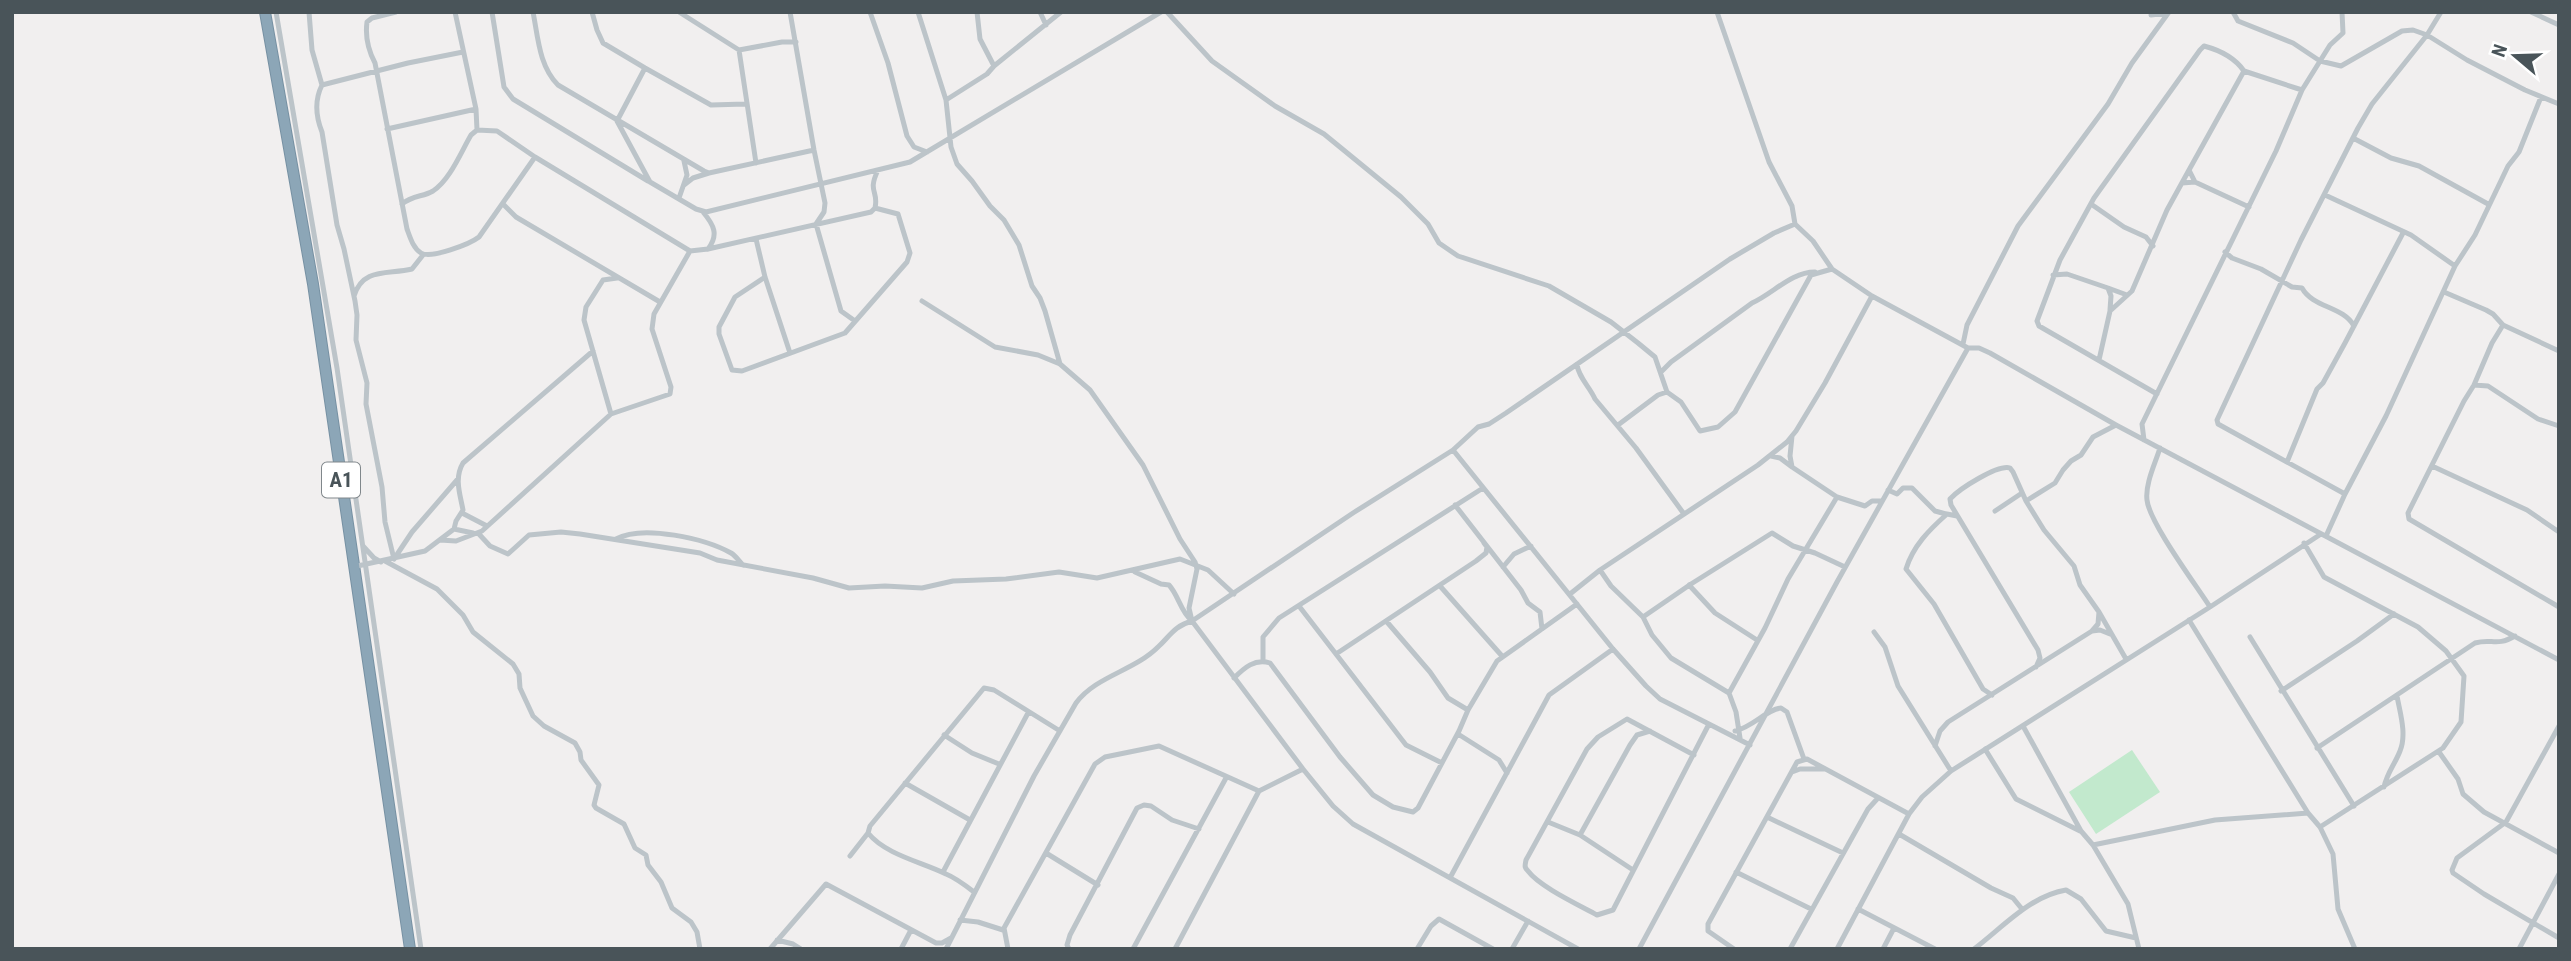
<svg xmlns="http://www.w3.org/2000/svg" width="2571" height="961" font-family="'Roboto Condensed',sans-serif">
  <style>
    .green { fill: #c2e9cd }
    .lines { fill: none; stroke-linecap: round; stroke-linejoin: round }
    .highway-casing { stroke: #7791a3; stroke-width: 12 }
    .street { stroke: #bcc4c9; stroke-width: 5 }
    .highway { stroke: #8ca6b7; stroke-width: 10 }
    .labels { text-anchor: middle; dominant-baseline: central; stroke-width: 6; stroke-linejoin: round; paint-order: stroke }
    .shield { fill: #fff; stroke: #80878b; stroke-width: 2 }
    .shield-label { font-size: 21px; font-weight: bold; fill: #495459 }
  </style>
  <rect width="100%" height="100%" fill="#f1efef"/>
  <!-- green -->
  <path class="green" d="M2132,750L2160,792L2096,834L2069,792Z"/>
  <g class="lines">
    <!-- highway casing -->
    <g class="highway-casing">
      <path id="highway" d="M265,12L313,284L410,949"/>
    </g>
    <!-- street -->
    <path class="street" d="M276,12L337,368L421,949
      M309,12L312,50L322,85
      M396,12L372,18L367,22C365,37 368,50 375,63L407,229C410,237 413,248 421,253C431,259 470,244 479,237L535,157
      M455,12L476,109L477,130
      M492,12L504,87L513,99L648,181
      M533,12C538,37 539,66 558,85L704,171L709,173L814,150
      M592,12L597,30L603,43L645,68L711,105L745,104
      M679,12L739,50L782,42H796
      M790,12L814,150L825,203L824,212L816,224L841,311L855,321
      M870,12L888,63L907,136L914,147L927,152
      M918,12L946,100L951,147L957,164L972,181L990,206L1004,220L1019,245L1032,286L1040,298L1045,311L1060,364L1090,390L1143,465L1180,539L1195,562L1197,569L1189,608L1192,621
      M977,12L980,39L994,66
      M1040,12L1046,25
      M1167,12L1212,61L1275,106L1324,134L1401,197L1428,224L1439,243L1458,256L1549,286L1611,322L1638,343L1655,357L1667,392
      M1717,12L1769,162L1792,206L1795,224L1813,241L1832,269L1872,296L1968,348
      M2233,12L2238,21L2293,43L2320,61L2341,66L2402,31L2413,30L2427,35L2467,60L2525,90L2559,104
      M2531,12L2559,25
      M2151,15L2168,13
      M739,50L756,163
      M645,68L617,121L650,182L696,209L706,212L910,162L1161,12
      M946,100L987,74L994,66L1061,12
      M387,129L476,109
      M2353,138L2391,158L2419,166L2488,204
      M2189,170L2244,71L2302,90
      M2182,183L2195,182L2249,207
      M684,185L693,178L709,173
      M2325,195L2411,235L2455,266
      M679,198L687,175L684,161
      M402,204C413,195 423,197 433,191C450,180 461,152 471,135L477,130L497,131L535,157L690,251L708,249L871,212L875,208L898,214L910,253L907,262L845,333L742,371L732,370L719,334V327L735,297L765,277
      M503,204L516,217L660,302
      M2091,204L2124,227L2146,237L2153,246
      M875,208C879,190 867,193 878,170
      M703,212C714,225 719,235 708,249
      M756,239L765,277L790,353
      M2225,252L2232,258L2261,269L2292,287L2302,288C2313,308 2343,306 2354,326
      M2053,275L2067,274L2108,288L2111,296L2110,310
      M2108,288L2127,295
      M2444,292L2486,310L2493,314L2503,325L2559,351
      M354,296C363,267 388,275 412,269L423,255
      M922,301L995,347L1038,355L1060,364
      M2503,325L2492,343L2474,385L2464,401L2408,513L2409,519L2559,607
      M1963,344L1967,325L2018,226L2108,104L2132,63L2169,12
      M2099,360L2110,311L2132,291L2167,210L2189,170L2195,182
      M1577,364C1578,377 1590,387 1595,399L1636,448L1684,514
      M1661,372L1671,362L1752,303C1774,293 1791,272 1815,272
      M2474,385L2488,386L2538,419L2559,426
      M2157,394L2039,326L2037,321L2060,260L2094,198L2200,50L2204,46C2219,50 2235,58 2244,71
      M611,414L584,320L586,307L603,280L617,278
      M1618,425L1658,395L1667,392L1681,402L1700,431L1718,427L1735,412L1811,275L1832,269
      M2144,440L2142,424L2276,151L2302,90L2330,45L2343,33L2342,12
      M2160,448C2155,464 2145,484 2147,500C2149,522 2196,585 2210,607
      M1453,450L1613,649L1646,686L1660,699L1750,745
      M1771,456L1780,458L1792,467
      M2287,462L2317,389L2323,383L2345,343L2403,233
      M2432,466L2527,510L2559,532
      M1888,490L1897,494L1903,488H1912L1935,511L1946,514
      M2345,494L2218,424L2217,420L2301,240L2358,128L2372,104L2427,35L2441,12
      M1837,497L1865,506L1872,501H1882
      M2026,501L2055,483L2063,470L2071,461L2081,455L2093,437L2116,425
      M1455,505L1521,590L1528,603L1540,612L1542,629
      M1995,511L2022,493
      M462,513L487,526
      M1957,516L1947,514C1929,530 1913,546 1906,569L1934,604L1983,689L1992,695
      M454,529L456,521L463,510C460,494 454,478 463,463L593,351
      M478,533L490,546L508,554L529,535L561,532L580,534L700,553L717,560L813,578L849,588L885,586L922,588L953,581L1006,579L1059,572L1097,578L1180,559L1208,570L1234,594
      M2326,536L2345,494L2386,416L2455,266L2475,235L2508,166L2519,152L2541,97
      M616,539C643,524 706,539 731,553C736,556 739,561 743,565
      M440,540L456,541L482,531L611,414L670,394L671,387L652,329L654,314L690,251
      M2304,543L2324,577L2418,627L2446,651L2464,676L2461,722L2443,748L2320,827
      M363,546L374,558L381,562
      M394,559L385,522L382,487L366,404L367,383L356,340L357,315L355,301L344,249L337,225L322,132C316,117 314,101 322,85L408,63L463,52
      M394,559L412,532L457,480
      M385,561L437,589L463,615L473,632L513,664L519,674L520,688L533,716L544,726L575,743L580,752L581,760L599,785L594,805L596,808L624,824L635,848L646,855L648,865L661,882L672,908L691,922L697,932L700,949
      M353,567L425,551L454,529L473,533
      M1503,567L1514,554L1531,546
      M1600,570L1611,586L1643,617L1652,635L1671,658L1729,693
      M1135,572L1161,584L1169,585C1179,596 1180,611 1192,621
      M1689,585L1715,613L1757,640
      M1440,586L1502,656
      M1570,594L1600,570L1758,465L1787,442L1796,431L1825,383L1872,296
      M1299,606L1406,745L1442,763
      M1643,617L1691,584L1772,533L1793,546L1815,553L1845,567
      M2189,620L2308,813L2320,827L2333,854L2338,909L2355,949
      M1192,621L1353,513L1453,450L1478,427L1489,424L1506,413L1730,259L1774,233L1795,224
      M1387,622L1430,672L1448,698L1468,710
      M2092,631L2098,624L2099,612
      M1874,632L1885,647L1898,686L1951,771
      M2250,637L2354,806
      M1336,654L1476,561L1486,553L1487,547L1484,543
      M1263,661V637L1279,618L1483,488
      M2036,667L2040,658L2038,650L1951,505L1950,499C1959,489 1998,464 2010,468L2013,472L2026,501L2044,530L2074,566L2080,585L2099,612L2126,659
      M1234,678C1244,668 1255,658 1270,663L1340,757L1373,795L1393,807L1413,812L1418,808L1459,731L1468,710L1497,661L1577,604
      M2281,691L2357,641L2394,614
      M2023,726L2081,831L2093,845L2128,904L2139,949
      M2559,726L2506,822L2457,858L2452,870L2453,873L2484,894L2559,938
      M1735,731C1753,727 1767,709 1781,708L1787,712L1804,759
      M1458,734L1499,760L1507,773
      M944,735L972,753L999,764
      M1740,738L1736,712L1729,693L1765,628L1788,579L1837,497L1792,467L1790,456L1792,436
      M1935,746L1940,731L1948,722L2092,631L2100,630L2110,634
      M2317,748L2475,643C2492,638 2496,647 2515,636
      M1985,749L2016,799L2080,831
      M2439,752L2458,779L2463,794L2484,812L2559,853
      M1694,755L1627,719L1598,737L1587,749L1526,860C1525,866 1524,867 1528,871C1540,887 1579,905 1597,915L1613,910L1709,724
      M1792,772L1800,769H1824
      M905,783L970,820
      M2384,787C2387,773 2395,764 2400,751C2407,734 2400,713 2397,696
      M1767,817L1843,853
      M1548,822L1580,835L1633,870
      M868,833C886,855 922,862 946,874C956,878 965,885 974,892
      M1899,834L1991,888L2013,898L2022,909
      M1580,835L1630,745L1637,735L1650,731
      M2093,845L2215,820L2308,813
      M1046,853L1098,885
      M850,856L868,833L870,826L984,688L994,690L1060,731
      M943,872L1028,713
      M1736,872L1811,909
      M1451,876L1549,695L1613,649
      M1858,909L1935,949
      M960,920L978,922L1003,930
      M777,940L793,944L801,949
      M770,949L826,884L936,943H942L951,938
      M901,949L911,930
      M946,949L1034,776L1076,703C1096,676 1134,671 1158,647C1170,636 1174,626 1192,621L1303,769L1333,806L1353,824L1578,949
      M1008,949L1004,928L1095,764L1105,757L1159,746L1259,791
      M1069,949L1067,945L1070,935L1137,808L1144,805L1151,806L1172,820L1199,829
      M1133,949L1226,778
      M1175,949L1259,791L1303,769
      M1417,949L1431,926L1439,919L1493,949
      M1512,949L1528,921
      M1639,949L1837,582L1968,348H1979L1990,353L2116,425L2559,660
      M1734,949L1708,931V924L1797,762L1807,759L1909,814
      M1790,949L1868,809L1878,798
      M1837,949L1909,814L1922,797L1951,771L2210,607L2321,534
      M1883,949L1894,928
      M1974,949C2003,927 2030,896 2066,890L2081,899L2106,931L2136,938
      M2519,949L2559,874"/>
    <!-- highway -->
    <use href="#highway" class="highway"/>
  </g>
  <g class="labels">
    <!-- shield labels -->
    <rect class="shield" x="322" y="462.5" width="38" height="35" rx="5"/>
    <g class="shield-label">
      <text x="341" y="480">A1</text>
    </g>
  </g>
  <!-- border -->
  <rect width="2571" height="961" fill="none" stroke="#495459" stroke-width="28"/>
  <!-- north arrow -->
  <g transform="translate(2515 56) rotate(289)" stroke="#ffffff" stroke-width="5" paint-order="stroke">
  <path d="M0-5L12 26L0 18L-12 26Z" fill="#495459"/>
  <text y="-10" font-size="19" font-weight="bold" text-anchor="middle" fill="#495459">N</text>
  </g>
</svg>
